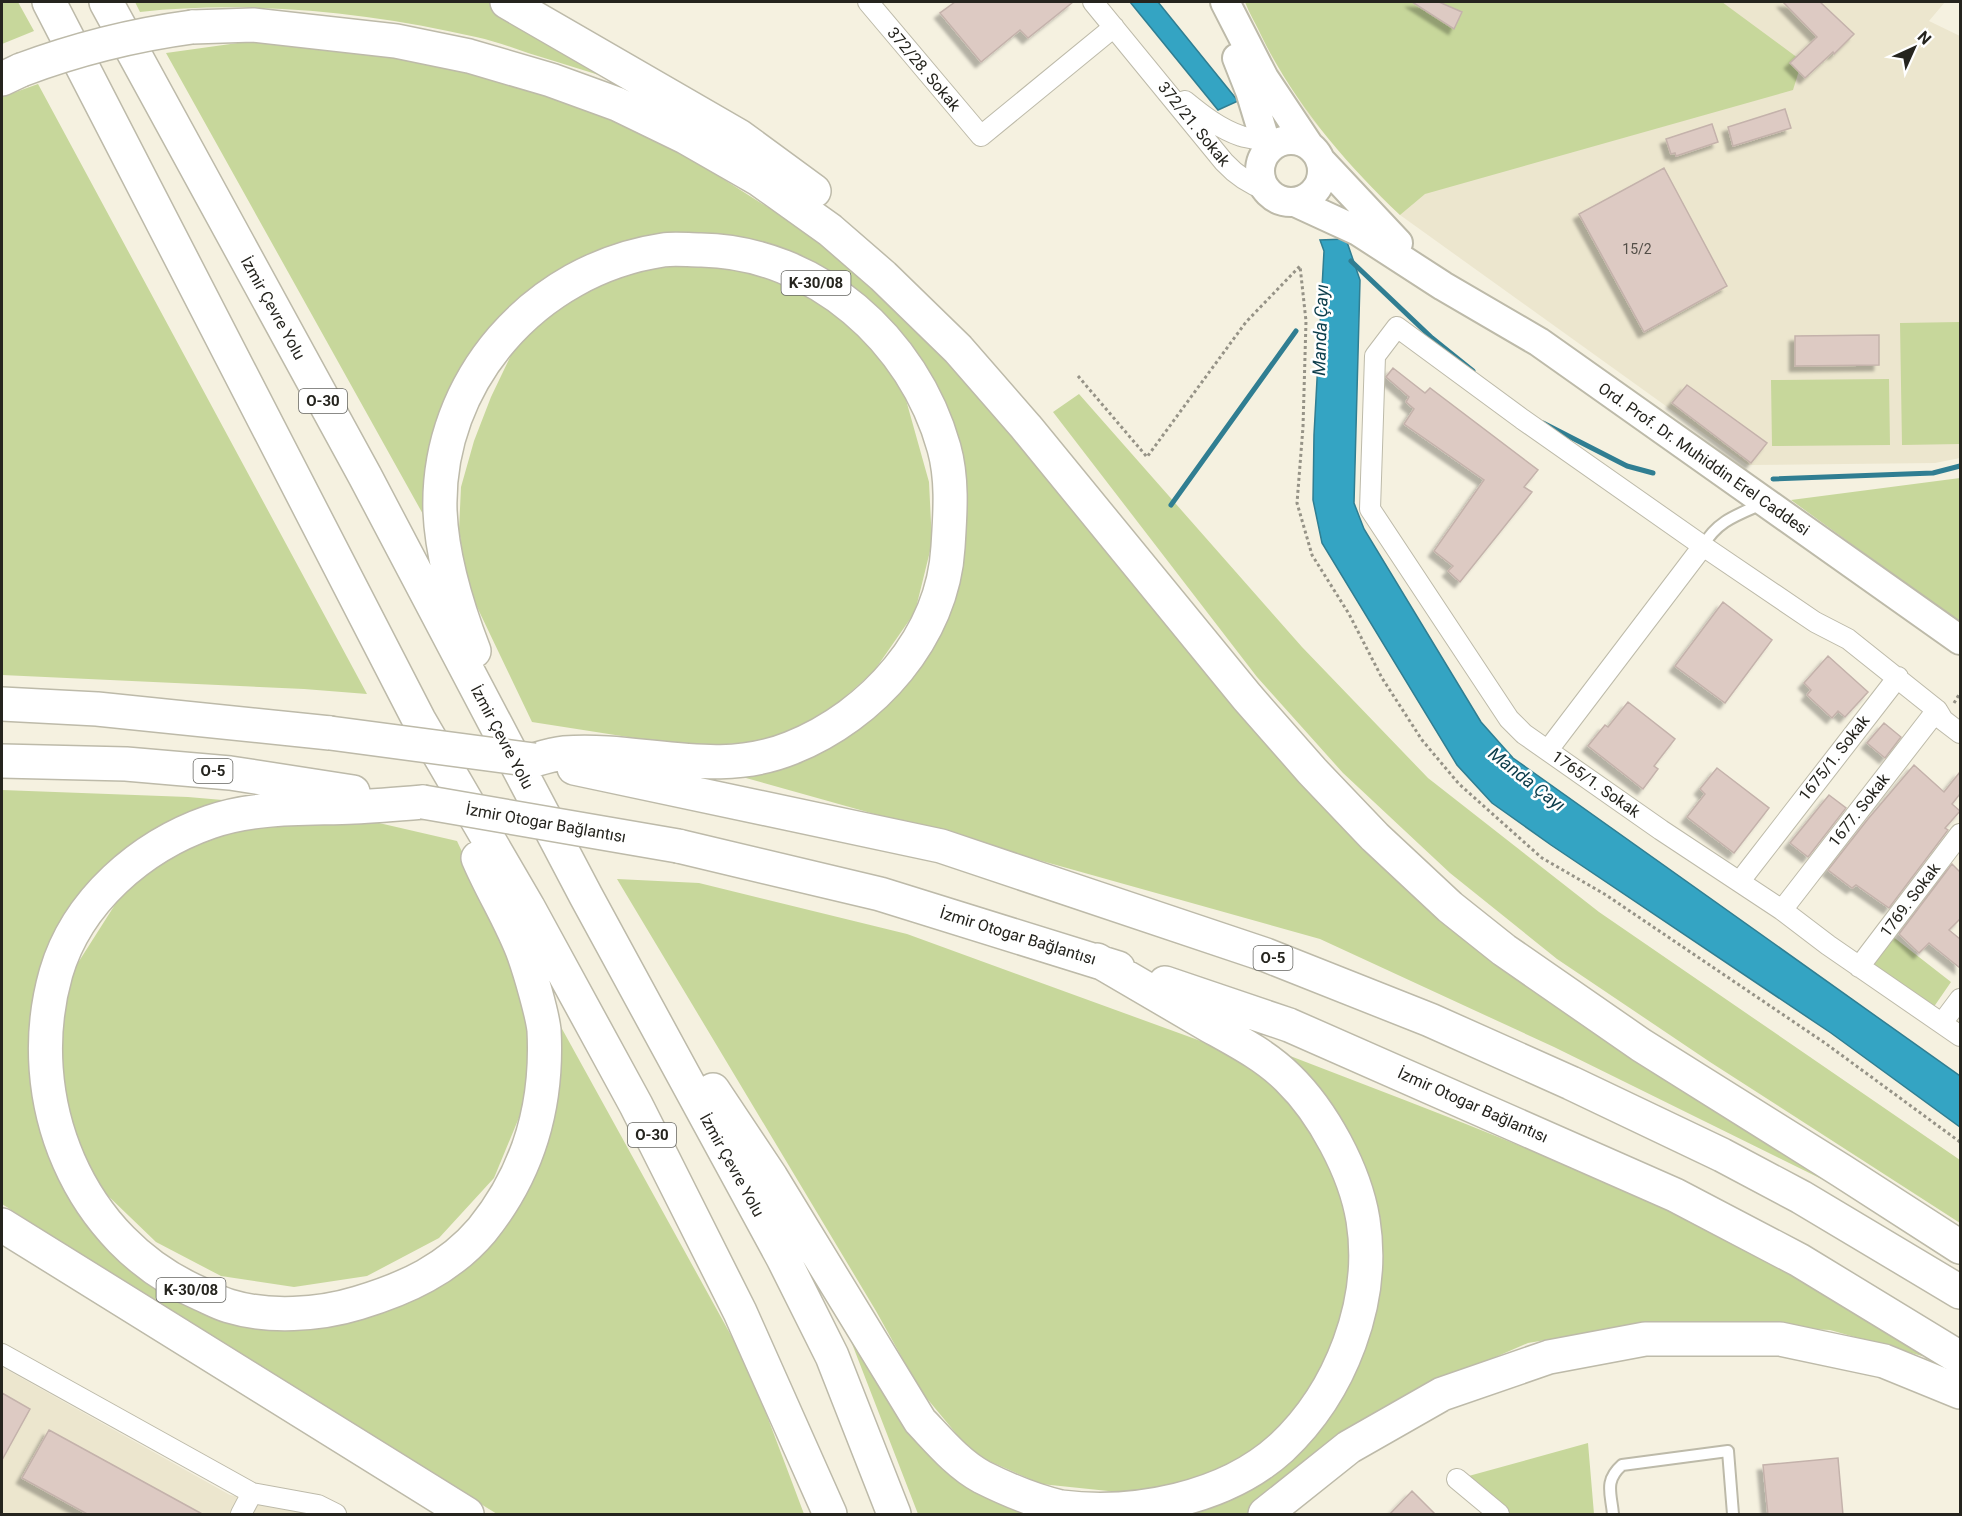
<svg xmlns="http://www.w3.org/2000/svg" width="1962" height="1516" font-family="Roboto,sans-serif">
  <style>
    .built { fill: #ece6ce }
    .green { fill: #c7d79b }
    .water { fill: #34a4c3; stroke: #307e92; stroke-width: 1.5 }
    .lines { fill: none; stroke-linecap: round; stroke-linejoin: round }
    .stream { stroke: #307e92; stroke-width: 5 }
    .building { fill: #ddcac3; stroke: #c4b2ab; stroke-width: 1.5; filter: url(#shadow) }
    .lane-casing { stroke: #bdbaa9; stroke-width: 14 }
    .street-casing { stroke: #bdbaa9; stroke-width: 22 }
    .secondary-casing { stroke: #bdbaa9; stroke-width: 32 }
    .highway-casing { stroke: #bdbaa9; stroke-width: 36 }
    .path { stroke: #969387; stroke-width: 3; stroke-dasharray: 3 3; stroke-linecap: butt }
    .lane { stroke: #fff; stroke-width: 10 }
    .street { stroke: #fff; stroke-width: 20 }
    .secondary { stroke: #fff; stroke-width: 28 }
    .highway { stroke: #fff; stroke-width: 33 }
    .highway-bridge-casing { stroke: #bdbaa9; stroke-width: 36; stroke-linecap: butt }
    .highway-bridge { stroke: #fff; stroke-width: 33 }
    .labels { text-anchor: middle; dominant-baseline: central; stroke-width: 5; stroke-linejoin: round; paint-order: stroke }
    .number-label { font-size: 14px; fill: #534e47 }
    .shield { fill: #fff; stroke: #666662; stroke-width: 1.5 }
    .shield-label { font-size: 15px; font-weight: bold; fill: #25241e }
    .street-label { font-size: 16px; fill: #25241e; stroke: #fff }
    .water-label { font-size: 18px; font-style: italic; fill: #0c3d4b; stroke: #fff }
  </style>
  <defs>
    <filter id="shadow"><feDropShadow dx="-5.5" dy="5.5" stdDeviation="1.5" flood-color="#0004"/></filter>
  </defs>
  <rect width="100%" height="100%" fill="#f5f1e0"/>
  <!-- built -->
  <path class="built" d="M1245,2H1945L1929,21L1960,36V458L1935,463L1748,465L1400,215L1381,197L1309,116L1272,57Z
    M2,1367L230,1495L310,1511L316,1514H2Z"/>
  <!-- green -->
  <path class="green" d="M2,2H18L34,31L2,44Z
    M135,2H488L637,87C601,76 565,64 528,53C511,47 494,41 476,37C368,12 250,0 140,12Z
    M1245,2H1722L1802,61L1793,90L1425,194L1400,215C1345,163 1294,103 1261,35C1256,24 1249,13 1245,2Z
    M252,41L416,58L608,114L709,170L832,248L954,369L1336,812L1858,1197L1554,1047L1320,939L728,773L843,731L954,566L922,364L723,242L508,316L429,525L166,53Z
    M38,84L367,694L304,689L2,675V97Z
    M694,263L766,274L817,296L862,332L901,382L929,482L932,543L915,612L874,671L824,716L765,741L692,747L532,722L468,588L459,530L461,487L474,441L491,397L512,353L545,318L580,294L635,272Z
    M1960,322V444L1902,445L1900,323Z
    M1889,379L1890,445L1772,446L1771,380Z
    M1079,394L1302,647L1428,778L1599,912L1960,1160V1223L1710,1062L1557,959L1450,873L1343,773L1257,677L1053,412Z
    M1960,478V623L1791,500Z
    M2,790L188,797L234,801L62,932L50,1138L157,1280L362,1315L533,1177L549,1139L561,1027L749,1368L804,1514H497L139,1293L2,1204Z
    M310,814L379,823L457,841L505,944L529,1022L525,1103L494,1178L439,1238L367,1276L294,1287L221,1276L156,1242L103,1191L69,1125L57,1053L67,980L125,889L181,849L232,825Z
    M617,879L699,883L907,934L1220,1048L1287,1092L1317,1132L1346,1196L1353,1250L1344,1329L1319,1381L1274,1437L1212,1474L1137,1494L1041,1484L973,1454L920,1390L876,1311Z
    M1892,936L1951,982L1931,1011L1871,968Z
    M1285,1054C1397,1097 1509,1139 1619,1188C1725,1236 1826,1295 1928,1353L1922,1356L1830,1330L1658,1321L1528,1343L1404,1397L1321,1449L1249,1514H1171L1264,1473L1380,1261Z
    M844,1323L903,1417L1038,1514H918Z
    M1588,1443L1594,1514H1511L1465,1477Z"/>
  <!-- water -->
  <path class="water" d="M1130,2H1158L1238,101L1218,110Z
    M1346,239L1360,280L1354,503L1364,529L1481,722L1513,758L1960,1076V1127L1831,1033L1551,845L1492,803L1457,765L1322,543L1313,500L1314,435L1324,251L1320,240Z"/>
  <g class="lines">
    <!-- stream -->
    <path class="stream" d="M1351,261L1432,338L1473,371
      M1543,423L1627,466L1653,473
      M1773,479L1933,473L1960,466
      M1171,505L1296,331"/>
  </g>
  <!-- building -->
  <path class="building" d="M955,2H1073L1028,38L1020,30L981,62L940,13Z
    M1412,2H1439L1462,12L1454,29Z
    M1783,2H1820L1854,34L1834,54L1833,52L1805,78L1790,63L1817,37Z
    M1785,109L1791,128L1733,146L1728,127Z
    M1712,124L1718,142L1676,156L1675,153L1671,154L1666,139Z
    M1664,168L1727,286L1644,332L1579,214Z
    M1879,335V365L1795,366V336Z
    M1393,368L1425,393L1430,388L1538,470L1524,487L1532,492L1460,582L1448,571L1453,566L1434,551L1484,480L1404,424L1414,409L1406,402L1409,397L1386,377Z
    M1687,385L1767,443L1751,463L1672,403Z
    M1723,602L1772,640L1725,703L1675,666Z
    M1828,656L1868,692L1845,717L1838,711L1832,718L1807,695L1811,690L1804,683Z
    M1628,702L1675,739L1654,766L1658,769L1643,789L1588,746L1605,725L1608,727Z
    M1884,723L1901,737L1885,758L1867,743Z
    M1914,765L1944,792L1960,772V794L1952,804L1960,811L1945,828L1948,830L1889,908L1856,885L1852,888L1828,870L1868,819Z
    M1717,768L1769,808L1734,853L1687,817L1705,794L1700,789Z
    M1829,795L1846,808L1808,857L1790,843Z
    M1952,864L1960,872V919L1949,930L1960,939V968L1929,943L1919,953L1899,934Z
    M2,1393L30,1409L2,1460Z
    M49,1430L204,1515H89L22,1478Z
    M1838,1458L1843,1515H1768L1763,1465Z
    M1412,1491L1436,1515H1389Z"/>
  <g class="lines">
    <!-- lane casing -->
    <g class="lane-casing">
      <path id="lane" d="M1703,546C1717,521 1737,515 1762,504
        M1613,1514C1611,1493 1604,1481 1622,1465L1728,1451L1733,1514"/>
    </g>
    <!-- street casing -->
    <g class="street-casing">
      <path id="street" d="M868,2L981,136L1114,27
        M1093,2L1224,162C1237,176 1249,184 1266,190
        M1185,101C1202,115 1220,129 1241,136C1251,139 1263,140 1274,143
        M1703,546L1522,419L1397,327L1375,356L1370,509L1509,719L1524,734L1661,830L1782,910L1828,945L1960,1036
        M1548,750L1703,546L1815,622L1848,639L1937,710L1943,720L1960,733
        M1740,881L1898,677
        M1782,910L1937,710
        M1859,967L1960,834
        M1942,1023L1960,999
        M2,1354L252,1493L318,1505L336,1514
        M1457,1479L1499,1514
        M241,1514L252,1493"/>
    </g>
    <!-- secondary casing -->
    <g class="secondary-casing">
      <path id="secondary" d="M1225,2L1264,78L1308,144
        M1237,58L1250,91L1268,150
        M1260 171a31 31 0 1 1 62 0a31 31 0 1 1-62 0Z
        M1321,161L1398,243
        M1295,202L1358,231L1443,286L1539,342L1960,640"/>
    </g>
    <!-- highway casing -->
    <g class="highway-casing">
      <path id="highway" d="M49,2L419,720L528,907L636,1105L740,1312L830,1514
        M106,2L365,476L586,896L783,1258L832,1356L894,1514
        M507,2L739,136L814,191
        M192,27L253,25L396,41L469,56L551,80L617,104L685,137L760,180L830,230L883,276L958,349L1026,427L1247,697L1312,771L1375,837L1450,907L1504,950L1641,1045L1842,1171L1960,1247
        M2,79L21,70
        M474,651C457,607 442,559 440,511C436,381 535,269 663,250C675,248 688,250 701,250C816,252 914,340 944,448C953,480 950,515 948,547C943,637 872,716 791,748C715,779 641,747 564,753C554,754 544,757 534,760
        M2,704L97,709L330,733
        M2,761L126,764L230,773L353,792
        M574,768L941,846L1266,955L1430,1020L1571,1083L1722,1155L1801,1197L1960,1292
        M423,802C400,804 377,806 354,807C307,809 255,806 210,822C141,846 77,901 56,973C20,1099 78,1242 201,1294C210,1298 219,1303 229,1306C268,1318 319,1315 358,1303C405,1289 449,1269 482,1230C529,1172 548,1104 544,1030C542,1013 530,972 524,955C512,922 492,891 478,858
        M678,846L880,894L1118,968
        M1165,983L1289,1025L1675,1195L1799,1260L1960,1358
        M713,1090L771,1177L920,1421C939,1441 958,1464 982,1477C1006,1489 1034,1501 1061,1507C1134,1516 1225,1499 1281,1448C1341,1392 1376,1301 1363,1220C1355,1171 1323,1112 1288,1078C1266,1056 1237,1041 1210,1026C1172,1004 1134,982 1097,960
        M2,1225L467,1514
        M1265,1514L1349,1447L1442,1394L1549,1357L1645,1339H1780L1884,1361L1960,1392"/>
    </g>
    <!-- path -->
    <path class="path" d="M1078,376L1147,457L1246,322L1300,266L1306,321L1303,427L1297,503L1312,555L1349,614L1382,678L1422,740L1459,784L1542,858L1606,895L1825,1043L1960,1142
      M1954,703L1960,693"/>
    <!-- lane -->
    <use href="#lane" class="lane"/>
    <!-- street -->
    <use href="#street" class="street"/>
    <!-- secondary -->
    <use href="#secondary" class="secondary"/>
    <!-- highway -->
    <use href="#highway" class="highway"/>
    <!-- highway-bridge casing -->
    <g class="highway-bridge-casing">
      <path id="highway-bridge" d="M21,70C77,49 133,35 192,27
        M330,733L534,760
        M423,802L678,846"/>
    </g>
    <!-- highway-bridge -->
    <use href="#highway-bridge" class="highway-bridge"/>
  </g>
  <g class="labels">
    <!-- number labels -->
    <g class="number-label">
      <text x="1637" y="249">15/2</text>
    </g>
    <!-- shield labels -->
    <g class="shield">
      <rect x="781.5" y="271" width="69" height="24" rx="4.5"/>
      <rect x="299" y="389" width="48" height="24" rx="4.5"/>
      <rect x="193.5" y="759" width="39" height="24" rx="4.5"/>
      <rect x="1253.5" y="946" width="39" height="24" rx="4.5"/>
      <rect x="628" y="1123" width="48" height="24" rx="4.5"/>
      <rect x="156.5" y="1278" width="69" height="24" rx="4.5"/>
    </g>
    <g class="shield-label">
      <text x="816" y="283">K-30/08</text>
      <text x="323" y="401">O-30</text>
      <text x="213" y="771">O-5</text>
      <text x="1273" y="958">O-5</text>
      <text x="652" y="1135">O-30</text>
      <text x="191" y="1290">K-30/08</text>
    </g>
    <!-- street labels -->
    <g class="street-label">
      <text transform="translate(924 69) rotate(50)">372/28. Sokak</text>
      <text transform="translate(1194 124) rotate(51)">372/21. Sokak</text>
      <text transform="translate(273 308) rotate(61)">İzmir Çevre Yolu</text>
      <text transform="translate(1704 459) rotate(35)">Ord. Prof. Dr. Muhiddin Erel Caddesi</text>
      <text transform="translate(502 737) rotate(62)">İzmir Çevre Yolu</text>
      <text transform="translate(1834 758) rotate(-52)">1675/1. Sokak</text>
      <text transform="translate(1596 784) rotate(35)">1765/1. Sokak</text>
      <text transform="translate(1859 810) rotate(-52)">1677. Sokak</text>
      <text transform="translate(546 823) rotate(10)">İzmir Otogar Bağlantısı</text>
      <text transform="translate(1910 900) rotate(-53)">1769. Sokak</text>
      <text transform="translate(1018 936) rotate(17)">İzmir Otogar Bağlantısı</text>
      <text transform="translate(1473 1105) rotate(24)">İzmir Otogar Bağlantısı</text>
      <text transform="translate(732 1165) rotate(61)">İzmir Çevre Yolu</text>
    </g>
    <!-- water labels -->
    <g class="water-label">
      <text transform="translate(1320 330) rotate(-88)">Manda Çayı</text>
      <text transform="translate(1527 779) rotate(38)">Manda Çayı</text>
    </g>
  </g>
  <!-- border -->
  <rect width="1962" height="1516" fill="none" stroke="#25241e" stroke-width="6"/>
  <!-- north arrow -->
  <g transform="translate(1914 48) rotate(45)" stroke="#ffffff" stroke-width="4.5" paint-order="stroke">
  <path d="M0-4.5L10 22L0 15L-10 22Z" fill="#25241e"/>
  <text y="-9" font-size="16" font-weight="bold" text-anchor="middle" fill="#25241e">N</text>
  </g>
</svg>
